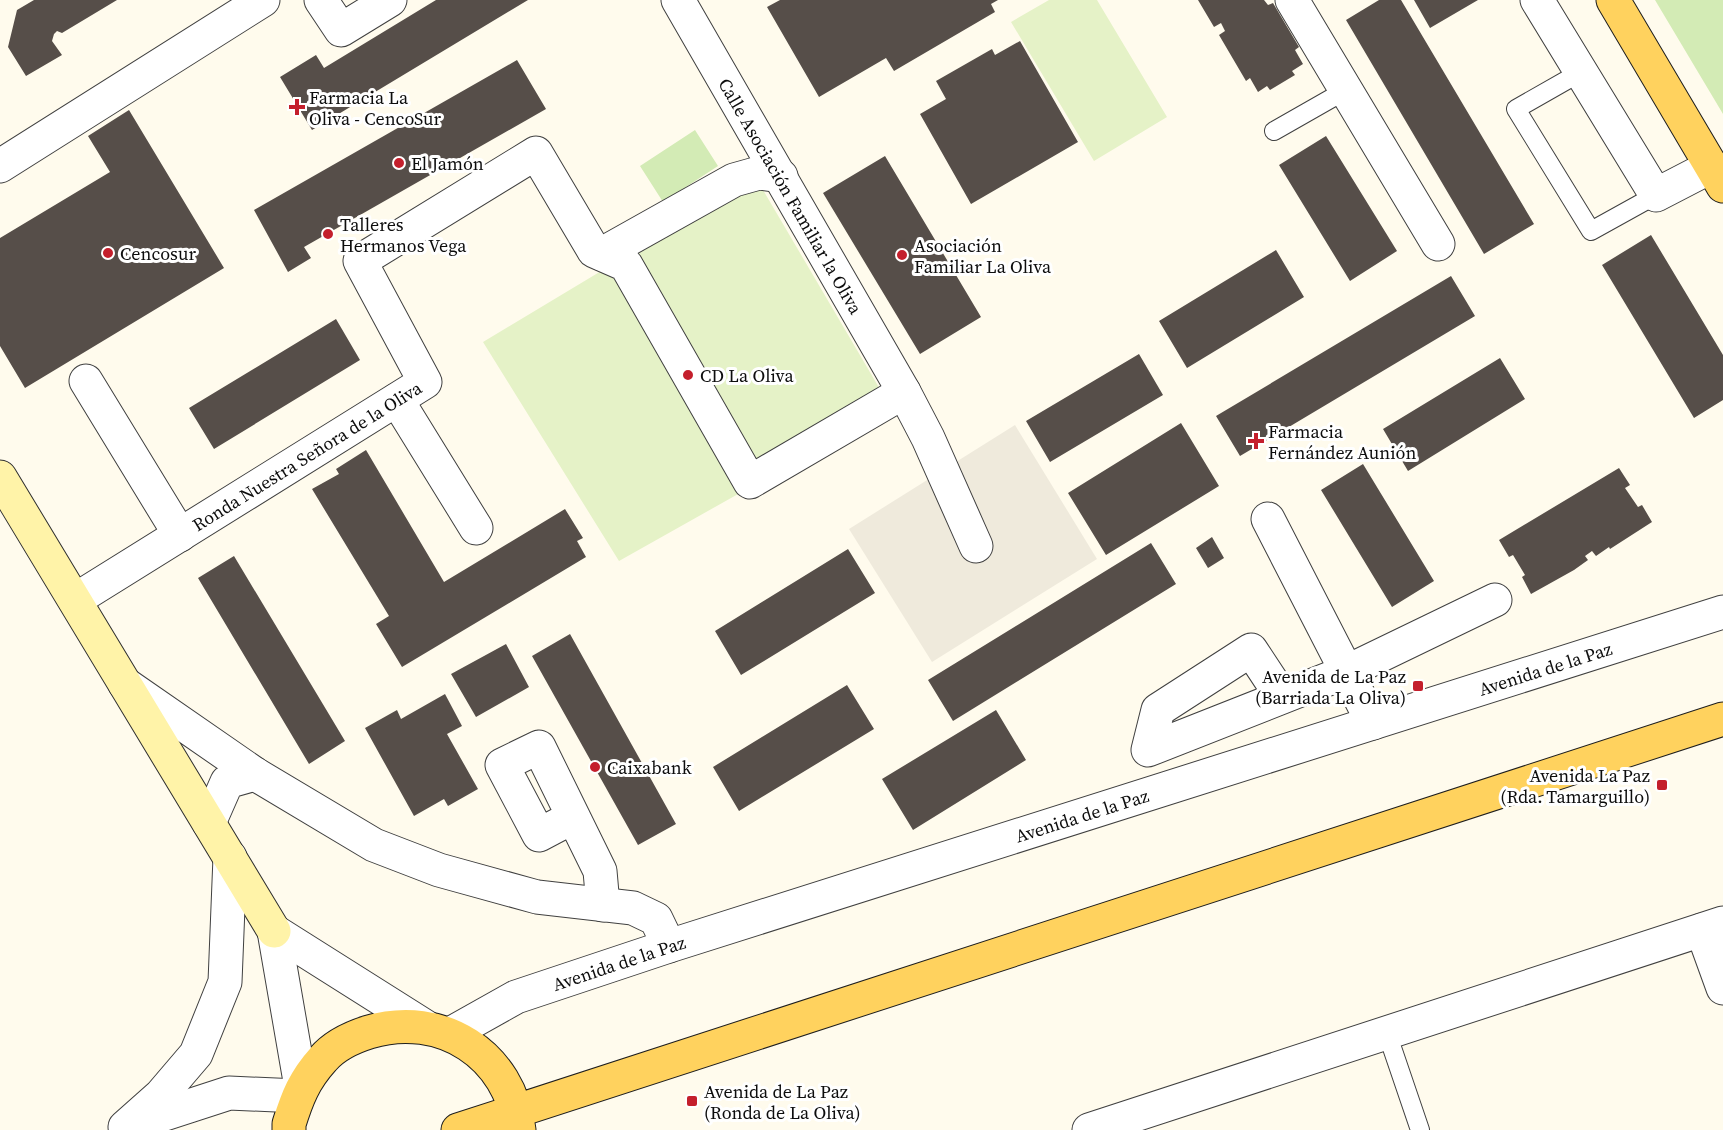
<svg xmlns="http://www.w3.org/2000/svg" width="1723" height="1130" font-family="'Source Serif 4',serif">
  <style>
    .green { fill: #d3ebb5 }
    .pitch { fill: #e5f2c7 }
    .plaza { fill: #efeadc }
    .building { fill: #564e49 }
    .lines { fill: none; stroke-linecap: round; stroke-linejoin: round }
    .lane-casing { stroke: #404040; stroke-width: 20 }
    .street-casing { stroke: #404040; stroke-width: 35 }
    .secondary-casing { stroke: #2f2f2f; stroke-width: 35 }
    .primary-casing { stroke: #1e1e1e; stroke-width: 35 }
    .lane { stroke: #fff; stroke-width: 18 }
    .street { stroke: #fff; stroke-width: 33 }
    .secondary { stroke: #fff3a8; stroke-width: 33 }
    .primary { stroke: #ffd25e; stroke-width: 33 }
    .poi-dot { fill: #c41f2c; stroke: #fff; stroke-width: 2 }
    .labels { text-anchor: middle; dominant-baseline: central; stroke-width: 6; stroke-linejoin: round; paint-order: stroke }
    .poi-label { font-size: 18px; fill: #0d0d0d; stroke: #fff; text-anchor: start }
    .street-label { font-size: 18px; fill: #0d0d0d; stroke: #fff }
  </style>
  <rect width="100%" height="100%" fill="#fffbed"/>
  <!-- green -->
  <path class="green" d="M1655,0H1723V114Z
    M695,130L718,166L663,202L640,166Z"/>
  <!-- pitch -->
  <path class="pitch" d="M1049,0H1097L1167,117L1094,161L1011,22Z
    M756,178L891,408L619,561L483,342Z"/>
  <!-- plaza -->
  <path class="plaza" d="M1015,425L1097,559L932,662L849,529Z"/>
  <!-- building -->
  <path class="building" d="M34,0H117L62,33L57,31L54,34L52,41L62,55L26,76L8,47L17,10Z
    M436,0H528L312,130L280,77L316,55L324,68Z
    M780,0H998L991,4L995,12L894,71L886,58L819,97L767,7Z
    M1198,0H1264L1268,5L1273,3L1299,47L1295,50L1303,64L1292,71L1295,75L1270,90L1267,86L1258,92L1250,78L1246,81L1219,35L1225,31L1221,23L1214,27Z
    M1379,0H1401L1534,224L1484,254L1346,20Z
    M1414,0H1478L1430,28Z
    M1020,41L1078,142L971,204L920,114L946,99L936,81L992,49L995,55Z
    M517,60L546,109L304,247L311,258L288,272L254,210Z
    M129,110L224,268L25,388L0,346V238L110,172L88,136Z
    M1326,136L1397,251L1350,281L1279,165Z
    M885,156L981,317L920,354L823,193Z
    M1651,235L1723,355V400L1694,418L1602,265Z
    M1276,250L1304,297L1187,368L1159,321Z
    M1451,276L1475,316L1240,456L1216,416Z
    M336,319L360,360L214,449L189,408Z
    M1139,354L1163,395L1050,462L1026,421Z
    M1500,358L1525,399L1408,471L1383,429Z
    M1181,423L1219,486L1106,555L1068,493Z
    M366,450L444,582L565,509L583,538L577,541L586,557L402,667L376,624L389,616L312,489L339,474L336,469Z
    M1363,464L1434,581L1392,607L1321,490Z
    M1619,468L1630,485L1625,488L1638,507L1642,505L1652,522L1610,549L1609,547L1596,556L1592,551L1585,556L1588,560L1574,570L1531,594L1522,577L1525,575L1513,555L1509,557L1499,540Z
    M1212,537L1224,558L1208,568L1196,548Z
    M1151,543L1176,584L953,721L928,680Z
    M848,549L875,593L741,675L715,631Z
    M234,556L345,741L309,764L198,578Z
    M570,634L676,824L638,845L532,656Z
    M506,644L529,687L476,717L451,674Z
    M847,685L874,729L739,811L713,767Z
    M445,694L462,726L447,734L478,789L448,806L444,799L414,816L365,728L397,710L401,719Z
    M996,710L1026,760L913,830L882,779Z"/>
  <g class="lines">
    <!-- lane casing -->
    <g class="lane-casing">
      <path id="lane" d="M1581,72L1516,109L1591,231L1656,195
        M1274,131L1346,90
        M1387,1033L1420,1130"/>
    </g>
    <!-- street casing -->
    <g class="street-casing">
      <g id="street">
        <path d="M321,0L341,30L390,0"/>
        <path id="s1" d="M678,0L904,392L928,438L976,546"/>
        <path d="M1292,0L1438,244"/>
        <path d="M1537,0L1656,195L1712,166"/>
        <path d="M0,166L263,0"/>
        <path d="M602,254L734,180L759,173L781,176"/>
        <path d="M86,381L180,535"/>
        <path d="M397,400L476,528"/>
        <path d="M1268,519L1373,723"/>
        <path id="s2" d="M75,600L425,382L360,261L536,153L594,251L626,265L750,482L904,392"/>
        <path d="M125,684L255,774L374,845L439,870L537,897L633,908L656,919L669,946"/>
        <path d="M1282,697L1251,650L1158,710L1148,750L1346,672L1495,600"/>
        <path d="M573,817L539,835L502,765L539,747L600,871L603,905"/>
        <path d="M209,823L227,782L255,774"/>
        <path d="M1702,930L1723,988"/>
        <path d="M274,931L426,1027"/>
        <path d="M274,931L301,1087"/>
        <path id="s3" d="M450,1034L516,997L669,946L1723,612"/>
        <path d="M137,1123L229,1093L298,1096"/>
        <path d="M125,1127L161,1095L196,1054L225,982L230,857"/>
        <path d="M1089,1130L1723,923"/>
      </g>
    </g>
    <!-- secondary casing -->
    <g class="secondary-casing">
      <path id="secondary" d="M0,477L274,931"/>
    </g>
    <!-- primary casing -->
    <g class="primary-casing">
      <path id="primary" d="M1613,0L1723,186
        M289,1130V1124C297,1098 304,1080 323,1059C334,1046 353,1037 369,1032C441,1010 511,1055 519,1130
        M458,1130L1723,719"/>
    </g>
    <!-- lane -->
    <use href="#lane" class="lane"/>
    <!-- street -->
    <use href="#street" class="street"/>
    <!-- secondary -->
    <use href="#secondary" class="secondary"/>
    <!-- primary -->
    <use href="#primary" class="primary"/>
  </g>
  <!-- markers -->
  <g class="poi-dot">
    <path d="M294 98h6v6h6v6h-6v6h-6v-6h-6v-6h6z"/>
    <circle cx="399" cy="163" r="6"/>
    <circle cx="328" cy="234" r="6"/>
    <circle cx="108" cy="253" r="6"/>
    <circle cx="902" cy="255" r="6"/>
    <circle cx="688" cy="375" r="6"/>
    <path d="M1253 432h6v6h6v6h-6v6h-6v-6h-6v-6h6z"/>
    <rect x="1412" y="680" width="12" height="12" rx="3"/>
    <circle cx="595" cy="767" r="6"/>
    <rect x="1656" y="779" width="12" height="12" rx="3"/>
    <rect x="686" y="1095" width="12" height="12" rx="3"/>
  </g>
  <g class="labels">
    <!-- poi labels -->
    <g class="poi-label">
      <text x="309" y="97">Farmacia La<tspan x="309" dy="21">Oliva - CencoSur</tspan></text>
      <text x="411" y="163">El Jamón</text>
      <text x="340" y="224">Talleres<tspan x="340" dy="21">Hermanos Vega</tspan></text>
      <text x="914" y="245">Asociación<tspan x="914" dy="21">Familiar La Oliva</tspan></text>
      <text x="120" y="253">Cencosur</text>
      <text x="700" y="375">CD La Oliva</text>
      <text x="1268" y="431">Farmacia<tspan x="1268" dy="21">Fernández Aunión</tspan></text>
      <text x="1406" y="676" text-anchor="end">Avenida de La Paz<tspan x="1406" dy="21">(Barriada La Oliva)</tspan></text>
      <text x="607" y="767">Caixabank</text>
      <text x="1650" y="775" text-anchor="end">Avenida La Paz<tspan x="1650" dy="21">(Rda. Tamarguillo)</tspan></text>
      <text x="704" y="1091">Avenida de La Paz<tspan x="704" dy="21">(Ronda de La Oliva)</tspan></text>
    </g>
    <!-- street labels -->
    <g class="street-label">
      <text stroke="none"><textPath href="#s1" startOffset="226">Calle Asociación Familiar la Oliva</textPath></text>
      <text stroke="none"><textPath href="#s2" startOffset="273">Ronda Nuestra Señora de la Oliva</textPath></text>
      <text stroke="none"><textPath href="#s3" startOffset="1156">Avenida de la Paz</textPath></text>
      <text stroke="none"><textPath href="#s3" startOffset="670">Avenida de la Paz</textPath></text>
      <text stroke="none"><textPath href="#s3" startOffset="184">Avenida de la Paz</textPath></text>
    </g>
  </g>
</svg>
